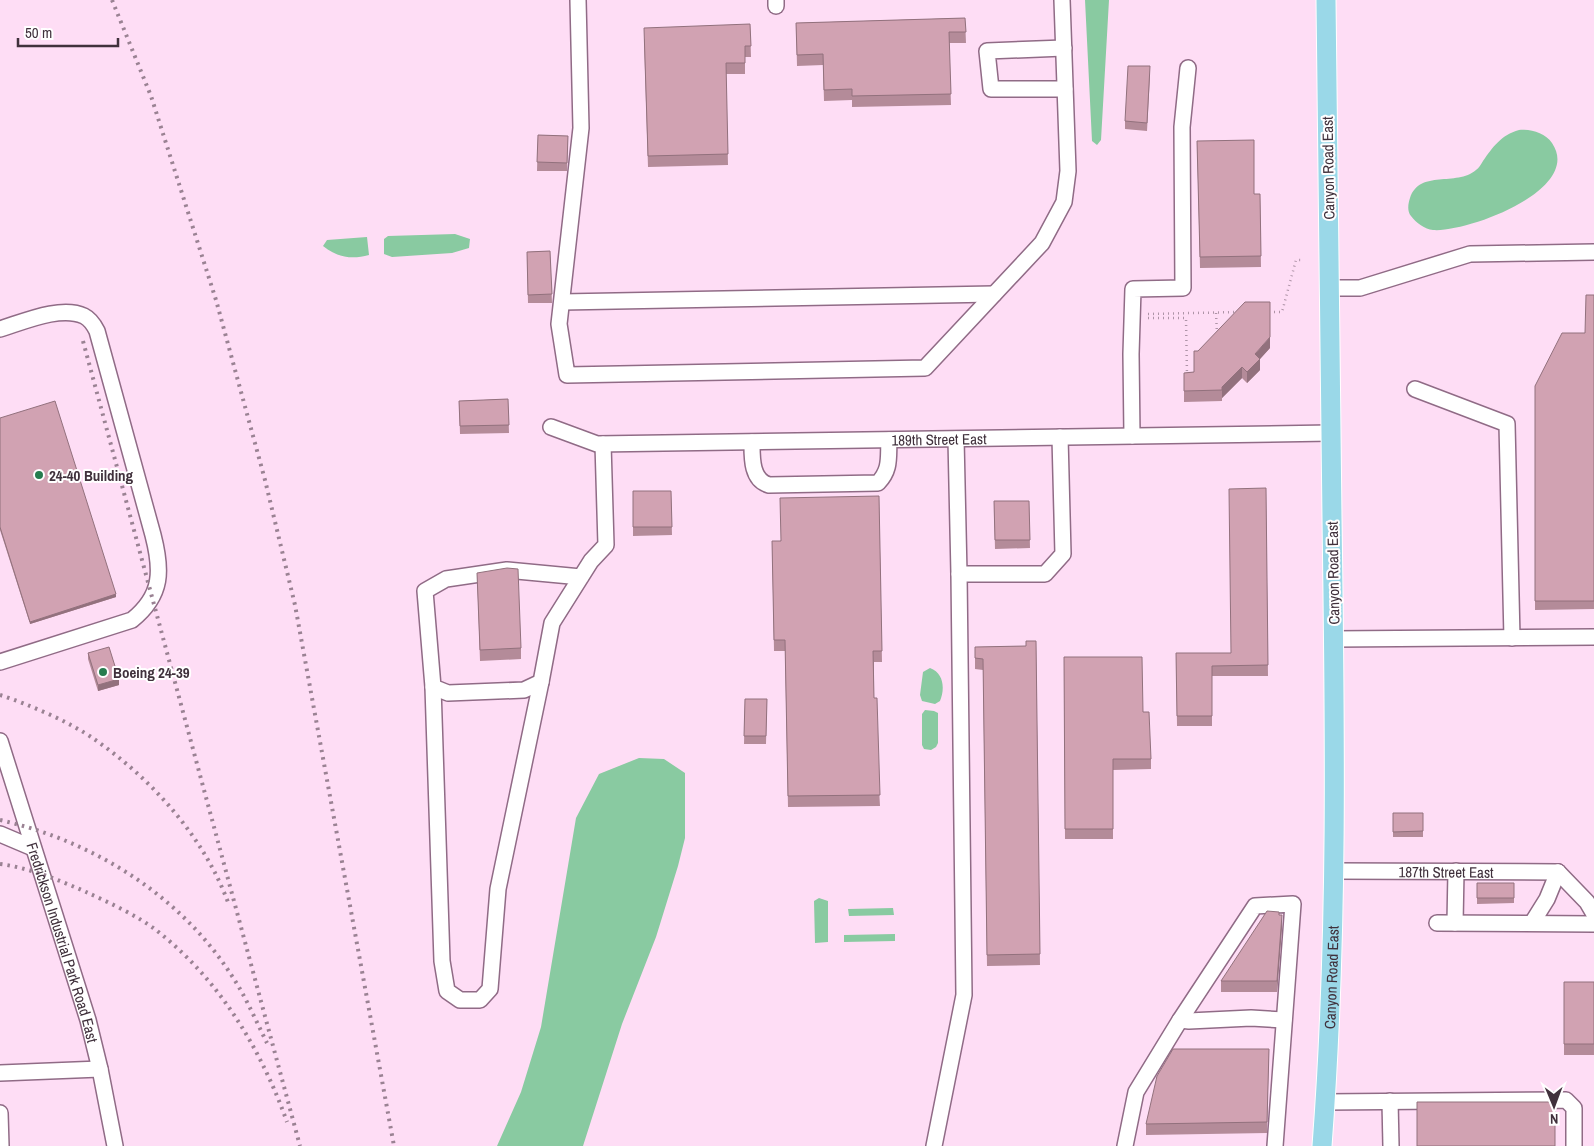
<svg xmlns="http://www.w3.org/2000/svg" width="1594" height="1146" font-family="'Archivo Narrow',sans-serif">
  <style>
    .water { fill: #89caa1 }
    .lines { fill: none; stroke-linecap: round; stroke-linejoin: round }
    .minor-casing { stroke: #906b86; stroke-width: 18 }
    .major-casing { stroke: #fff; stroke-width: 21 }
    .path { stroke: #ae94a7; stroke-width: 2.5; stroke-dasharray: 1 4; stroke-linecap: butt }
    .minor { stroke: #fff; stroke-width: 15 }
    .major { stroke: #9ad8e8; stroke-width: 19 }
    .rail { stroke: #9a8293; stroke-width: 4; stroke-dasharray: 2.5 5; stroke-linecap: butt }
    .wall { fill: #b48b99 }
    .shaded-wall { fill: #92717d }
    .building { fill: #d1a2b2; stroke: #92717d }
    .poi-dot { fill: #267c4f; stroke: #fff; stroke-width: 2 }
    .labels { text-anchor: middle; dominant-baseline: central; stroke-width: 4; stroke-linejoin: round; paint-order: stroke }
    .street-label { font-size: 15px; fill: #40313c; stroke: #fff }
    .poi-label { font-size: 15px; font-weight: bold; fill: #40313c; stroke: #fff; text-anchor: start }
  </style>
  <rect width="100%" height="100%" fill="#feddf5"/>
  <!-- water -->
  <path class="water" d="M1085,0H1109L1101,140L1097,145L1092,141Z
    M1519,130C1531,129 1545,133 1552,143C1584,190 1466,233 1433,230C1425,229 1416,223 1411,216C1407,211 1408,204 1410,198C1420,169 1456,187 1476,170C1479,168 1481,164 1483,161C1493,147 1501,135 1519,130Z
    M455,234L470,239L469,248L452,253L392,257L384,254V239L388,236Z
    M367,237L369,255C351,260 337,257 323,246L327,240Z
    M930,668C944,673 945,689 940,701L935,704L922,701L920,695L923,672Z
    M925,710L934,711L938,713V743L936,747L931,750L924,749L922,745V714Z
    M639,758L664,759L685,773V838L678,866L656,937L622,1024L583,1146H497L521,1092L541,1027L576,818L599,774Z
    M819,898L828,901V942L815,943L814,901Z
    M893,908L894,915L849,916L848,909Z
    M895,934V941L844,942V935Z"/>
  <g class="lines">
    <!-- minor casing -->
    <g class="minor-casing">
      <g id="minor">
        <path d="M578,0L581,128L559,324L567,375L925,368L1042,243L1064,202L1068,171L1062,0"/>
        <path d="M776,0V6"/>
        <path d="M1064,48L987,51L991,89H1065"/>
        <path d="M1329,288H1360L1470,254L1594,252"/>
        <path d="M562,302L994,294"/>
        <path d="M0,329C23,322 61,305 84,316C90,319 94,325 97,331L153,535C162,570 163,595 132,620L0,662"/>
        <path d="M1415,389L1507,424L1512,638"/>
        <path id="s1" d="M551,427L597,444L1331,433"/>
        <path d="M1132,436L1131,354L1133,289L1183,288L1182,127L1188,68"/>
        <path d="M956,439L959,574H1045L1063,554L1060,437"/>
        <path d="M752,442C752,457 751,480 769,485L878,483C891,469 888,458 889,440"/>
        <path d="M581,577L507,570L446,579L425,591L433,687L448,693L524,690L541,682L552,623L591,561L606,545L603,444"/>
        <path d="M1334,639L1594,637"/>
        <path d="M433,687L442,961L447,991L460,1000H480L490,989L498,889L541,682"/>
        <path id="s2" d="M0,741L88,1020L100,1069L115,1146"/>
        <path d="M0,834L33,848"/>
        <path id="s3" d="M1334,871L1558,872"/>
        <path d="M1558,872L1587,902L1594,914"/>
        <path d="M1437,923L1594,924"/>
        <path d="M1455,923L1456,871"/>
        <path d="M1532,923L1547,899L1558,872"/>
        <path d="M1180,1020L1189,1021L1251,1018L1284,1020"/>
        <path d="M0,1073L100,1069"/>
        <path d="M1390,1101L1391,1146"/>
        <path d="M1326,1102L1566,1100L1574,1108V1146"/>
        <path d="M0,1113L1,1146"/>
        <path d="M934,1146L964,995L959,574"/>
        <path d="M1125,1146L1136,1092L1180,1020L1255,906L1293,904L1275,1146"/>
      </g>
    </g>
    <!-- major casing -->
    <g class="major-casing">
      <g id="major">
        <path id="s4" d="M1322,1146C1338,937 1335,728 1332,518C1330,346 1328,173 1326,0"/>
      </g>
    </g>
    <!-- path -->
    <path class="path" d="M1269,312H1282L1296,260H1303
      M1216,313L1217,334
      M1148,314L1238,312
      M1148,318H1186L1187,376"/>
    <!-- minor -->
    <use href="#minor" class="minor"/>
    <!-- major -->
    <use href="#major" class="major"/>
    <!-- rail -->
    <path class="rail" d="M112,0L151,96L216,300L265,480L295,605L394,1146
      M83,341L300,1146
      M0,695C28,704 70,722 94,739C152,779 205,838 229,905
      M0,820C93,841 180,895 232,976C246,997 256,1021 267,1043
      M0,864C30,868 59,880 86,892C108,902 138,916 156,930C219,979 261,1049 287,1122"/>
  </g>
  <!-- wall -->
  <path class="wall" d="M965,18L966,43H949L951,105L852,107V100L824,101L823,65L797,66L796,23Z
    M750,24L751,57H745V74H726L728,165L648,167L644,39Z
    M1150,75L1147,131L1125,129V121Z
    M538,135L568,136L567,171H537Z
    M1197,141L1254,194H1260L1261,267L1200,268Z
    M550,251L552,303H528L527,252Z
    M1594,295V609L1535,610V386L1585,333Z
    M1270,348L1260,359V370L1247,383L1242,378L1222,398V401L1184,402V373L1194,372Z
    M508,399L509,433L460,434L459,401Z
    M0,418L116,597L30,624L0,530Z
    M1266,488L1268,676H1212V726H1177L1176,653H1231Z
    M633,491H671L672,535L633,536Z
    M879,496L882,662H874V698L880,806L788,807L785,651H774L772,541H780Z
    M994,501H1029L1030,548L995,549Z
    M477,573L521,648V659L480,661Z
    M1036,641L1040,965L987,966L983,670L975,669V647L1026,646Z
    M88,653L119,685L98,691L88,659Z
    M1064,657L1143,712L1151,759V769L1113,770V839H1065Z
    M745,699H767L766,744H744Z
    M1393,813H1423V837H1393Z
    M1477,883H1514V903L1477,904Z
    M1279,915L1282,926L1277,992H1221V981Z
    M1564,982H1594V1055H1564Z
    M1269,1049L1267,1133L1146,1135V1124Z"/>
  <!-- shaded-wall -->
  <path class="shaded-wall" d="M1270,337V348L1260,359V370L1247,383V372L1255,354Z
    M1242,367V378L1222,398V387Z
    M116,594V597L30,624V622Z
    M119,679V685L98,691V685Z
    M1282,915V926L1277,992V981Z"/>
  <!-- building -->
  <path class="building" d="M965,18L966,32H949L951,94L852,96V89L824,90L823,54L797,55L796,23Z
    M750,24L751,46H745V63H726L728,154L648,156L644,28Z
    M1128,66H1150L1147,123L1125,121Z
    M538,135L568,136L567,163L537,162Z
    M1254,140V194H1260L1261,256L1200,257L1197,141Z
    M550,251L552,294L528,295L527,252Z
    M1586,295H1594V601H1535V386L1562,333H1585Z
    M1245,302H1270V337L1255,354L1260,359L1247,372L1242,367L1222,387V390L1184,391V373L1194,372V351H1198Z
    M508,399L509,425L460,426L459,401Z
    M55,401L116,594L30,622L0,527V418Z
    M1266,488L1268,665L1212,666V716H1177L1176,653H1231L1229,489Z
    M633,491H671L672,527H633Z
    M879,496L882,651H873L874,698H877L880,795L788,796L785,640H774L772,541H781L780,498Z
    M994,501H1029L1030,540H995Z
    M507,568L518,569L521,648L480,650L477,573Z
    M1026,641H1036L1040,954L987,955L983,659L975,658V647L1026,646Z
    M109,647L119,679L98,685L88,653Z
    M1064,657H1142L1143,712H1149L1151,759H1113V829H1065Z
    M745,699H767L766,736H744Z
    M1393,813H1423V831L1393,832Z
    M1477,883H1514V898H1477Z
    M1267,911L1279,912V915H1282L1277,981H1221Z
    M1564,982H1594V1044H1564Z
    M1173,1049H1269L1267,1122L1146,1124L1157,1076Z
    M1417,1102H1555V1146H1417Z"/>
  <!-- markers -->
  <g class="poi-dot">
    <circle cx="39" cy="475" r="5"/>
    <circle cx="103" cy="672" r="5"/>
  </g>
  <g class="labels">
    <!-- street labels -->
    <g class="street-label">
      <text transform="translate(1328 168) rotate(-91)">Canyon Road East</text>
      <text stroke="none"><textPath href="#s1" startOffset="391">189th Street East</textPath></text>
      <text transform="translate(1333 573) rotate(-91)">Canyon Road East</text>
      <text stroke="none"><textPath href="#s3" startOffset="112">187th Street East</textPath></text>
      <text stroke="none"><textPath href="#s2" startOffset="211">Fredrickson Industrial Park Road East</textPath></text>
      <text stroke="none"><textPath href="#s4" startOffset="169">Canyon Road East</textPath></text>
    </g>
    <!-- poi labels -->
    <g class="poi-label">
      <text x="49" y="475">24-40 Building</text>
      <text x="113" y="672">Boeing 24-39</text>
    </g>
  </g>
  <!-- north arrow -->
  <g transform="translate(1554 1106) rotate(179)" stroke="#ffffff" stroke-width="4" paint-order="stroke">
  <path d="M0-4L9 19L0 12L-9 19Z" fill="#40313c"/>
  <text y="-8" font-size="14" font-weight="bold" text-anchor="middle" fill="#40313c">N</text>
  </g>
  <!-- scale -->
  <path d="M18 38v8h100v-8" fill="none" stroke="#40313c" stroke-width="2.5"/>
  <text x="25" y="38" font-size="15" fill="#40313c" stroke="#ffffff" stroke-width="4" paint-order="stroke">50 m</text>
</svg>
